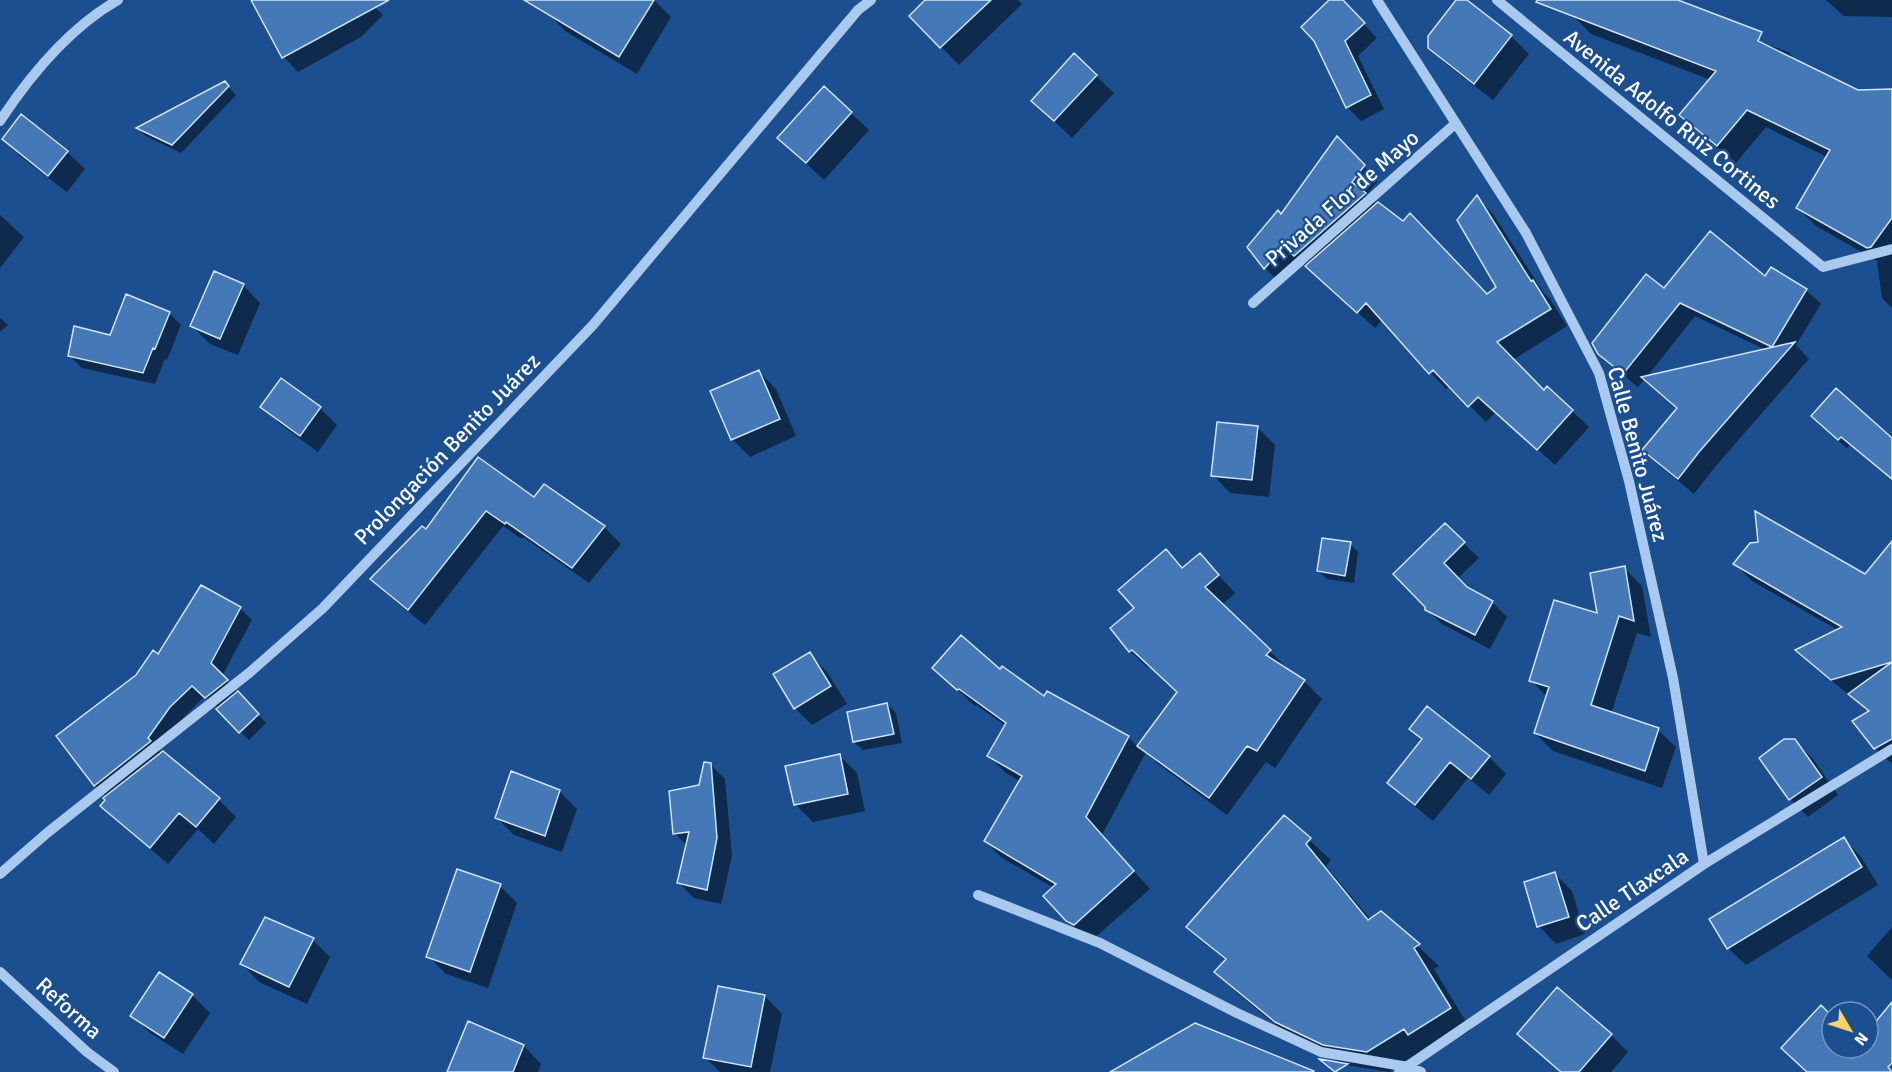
<svg xmlns="http://www.w3.org/2000/svg" width="1892" height="1072" font-family="Signika,sans-serif">
  <style>
    .shadow { fill: #0007; fill-rule: evenodd }
    .building { fill: #4478b7; stroke: #cfe3fa; stroke-width: 1.5 }
    .lines { fill: none; stroke-linecap: round; stroke-linejoin: round }
    .minor { stroke: #a9c9ee; stroke-width: 10 }
    .labels { text-anchor: middle; dominant-baseline: central; stroke-width: 4.5; stroke-linejoin: round; paint-order: stroke }
    .street-label { font-size: 22px; fill: #fff; stroke: #1b4f8f }
  </style>
  <rect width="100%" height="100%" fill="#1b4f8f"/>
  <!-- shadow -->
  <path class="shadow" d="M253,0H368L383,15L361,37L298,72L284,57Z
    M556,0H654L671,17L637,74L565,31L548,13Z
    M928,0H1018L1022,4L959,65L911,16Z
    M1332,0H1341L1377,38L1358,56L1384,109L1361,121L1347,107Z
    M1458,0H1465L1511,36L1529,54L1493,100L1447,65L1429,47Z
    M1578,0H1673L1729,30L1788,52L1805,69L1749,96L1892,90V308L1882,298L1877,262H1879L1816,226L1798,208L1827,157L1766,127L1736,163L1700,133L1681,115L1711,80L1591,34L1572,15Z
    M1826,0H1892V17L1844,16Z
    M1096,76L1114,93L1072,138L1033,101Z
    M225,83L236,95L181,153L146,136L138,129Z
    M851,113L869,130L824,180L779,138Z
    M4,139L67,152L85,169L67,192L21,157Z
    M1351,153L1378,181L1366,195L1487,296L1498,287L1477,198L1493,214L1543,292L1550,299L1567,326L1513,360L1544,392L1572,411L1589,427L1555,465L1496,412L1486,422L1450,386L1446,389L1382,320L1375,328L1299,260L1279,282L1265,268L1249,247Z
    M0,215L24,237L0,268Z
    M1766,278L1806,290L1821,304L1796,345L1809,359L1715,467L1694,494L1660,466L1645,450L1678,410L1645,379L1638,387L1614,368L1599,353L1664,290ZM1695,316L1766,350L1646,378Z
    M243,285L260,303L238,355L210,344L192,326Z
    M169,313L181,325L167,360L165,359L155,384L82,368L69,355Z
    M0,318L8,325L0,332Z
    M759,372L776,389L796,436L750,457L732,439Z
    M262,407L320,408L337,425L318,452L280,424Z
    M1821,425L1892,439V479L1850,445L1847,448Z
    M1257,427L1275,445L1269,497L1230,493L1213,475Z
    M478,459L534,499L544,486L604,527L621,544L589,583L523,537L522,539L503,526L425,625L389,596L372,579L426,531Z
    M1445,525L1479,558L1457,579L1468,589L1492,602L1507,617L1490,649L1442,624L1426,609Z
    M1350,544L1358,552L1354,583L1327,579L1318,571Z
    M1166,551L1183,569L1200,555L1235,593L1222,605L1287,668L1286,669L1304,681L1322,699L1275,768L1266,762L1227,815L1157,763L1146,752L1102,835L1150,889L1091,941L1085,938L1067,920L1054,888L1002,858L985,841L1021,782L1006,773L989,756L1006,726L976,705L975,706L934,668L1000,671L1045,698L1128,737L1138,747L1179,693L1150,667L1148,668L1130,651L1136,608Z
    M1735,564L1865,576L1892,574V764L1875,748L1870,713L1851,695H1849L1814,666L1798,650L1838,630L1752,581Z
    M1624,568L1642,586L1651,637L1637,633L1611,714L1658,730L1676,747L1662,788L1553,751L1535,733L1547,697L1531,680L1599,615Z
    M240,608L252,620L222,676L266,723L249,740L205,696L182,719L159,751L219,800L236,817L214,844L198,829L168,864L120,823L102,806L107,797L95,785L58,736L137,676L158,656Z
    M810,654L827,672L847,704L812,725L795,708Z
    M887,704L896,713L902,743L863,750L854,742L848,713Z
    M1411,729L1489,757L1506,774L1489,795L1468,778L1433,821L1407,800L1389,782L1423,741Z
    M1795,741L1813,759L1838,795L1808,817L1790,799L1761,758Z
    M839,755L857,773L865,811L813,822L795,804Z
    M710,764L725,779L732,856L721,904L694,898L679,883L687,846L675,833Z
    M559,791L577,809L562,852L514,835L497,818Z
    M1284,817L1331,860L1326,866L1371,920L1381,912L1439,966L1434,969L1471,1030L1430,1055L1424,1050L1390,1072L1346,1065L1298,1043L1237,993L1216,972L1226,961L1188,927Z
    M1844,839L1861,857L1878,885L1746,965L1728,948Z
    M1555,874L1572,891L1585,934L1556,944L1539,926Z
    M500,886L517,903L488,988L446,974L428,956Z
    M1892,927V980L1867,956Z
    M313,940L330,957L307,1004L259,982L242,964Z
    M192,995L210,1013L183,1054L150,1033L132,1015Z
    M765,996L782,1014L770,1072H720L705,1057Z
    M469,1023L524,1046L541,1064L538,1072H457Z
    M1519,1034L1611,1035L1628,1052L1611,1072H1560Z"/>
  <!-- building -->
  <path class="building" d="M251,0H389L282,58Z
    M524,0H654L619,57Z
    M925,0H991L940,48L909,16Z
    M1329,0H1343L1365,23L1345,41L1371,95L1346,108L1314,41L1301,27Z
    M1456,0H1467L1512,35L1474,84L1428,48V36Z
    M1537,0H1678L1762,32L1758,41L1858,90L1892,89V218L1871,247L1867,248L1796,208L1830,150L1747,110L1717,146L1679,115L1716,71L1536,2Z
    M1074,53L1097,75L1054,121L1031,101Z
    M225,81L229,86L172,145L136,128Z
    M824,86L852,112L806,163L777,138Z
    M21,114L68,151L48,176L2,139Z
    M1337,136L1365,165L1352,182L1366,193L1294,256L1284,247L1264,269L1247,247L1278,210L1281,214Z
    M1477,195L1531,281L1533,280L1551,309L1497,342L1544,390L1547,386L1573,410L1537,450L1478,397L1468,407L1433,370L1429,374L1366,303L1357,313L1305,266L1378,202L1403,221L1410,213L1487,294L1496,287L1457,220Z
    M1710,231L1765,276L1771,267L1807,289L1772,347L1680,303L1623,374L1598,354L1592,343L1646,274L1664,288Z
    M214,271L244,284L220,339L190,326Z
    M126,294L170,312L155,349L153,348L143,373L68,356L74,326L110,335Z
    M1795,342L1699,452L1678,479L1642,450L1677,408L1641,377Z
    M759,370L780,419L731,440L710,391Z
    M281,378L321,407L300,436L260,407Z
    M1836,388L1892,438V479L1841,437L1838,440L1811,416Z
    M1217,422L1258,426L1252,480L1211,476Z
    M478,457L534,497L544,484L605,526L572,568L506,522L505,524L486,511L408,610L370,579L422,526L426,529Z
    M1755,511L1865,574L1892,541V662L1831,680L1795,650L1842,627L1733,564L1750,543L1758,542Z
    M1445,523L1465,542L1444,563L1467,587L1493,601L1475,635L1425,610V607L1393,574Z
    M1322,538L1351,542L1345,576L1317,571Z
    M1166,549L1182,568L1200,553L1219,575L1205,587L1271,650L1266,655L1305,680L1257,751L1247,746L1209,798L1137,746L1177,692L1132,650L1129,652L1110,628L1134,608L1118,590Z
    M1625,566L1634,621L1619,616L1591,705L1659,728L1645,771L1534,733L1549,687L1529,681L1554,600L1597,613L1590,573Z
    M201,585L241,607L211,663L228,680L205,698L192,686L170,707L148,738L151,741L94,786L56,736L136,675L153,650L158,654Z
    M961,635L1000,669L1002,666L1044,696L1047,691L1129,736L1086,817L1134,871L1074,925L1066,921L1043,896L1056,884L984,841L1022,776L987,756L1006,723L959,689L957,690L932,668Z
    M810,652L831,686L794,709L773,674Z
    M1892,662V739L1874,749L1852,721L1869,711L1848,694Z
    M238,691L259,714L239,733L216,709Z
    M887,703L894,734L853,742L847,712Z
    M1427,706L1490,756L1471,779L1450,762L1415,805L1387,783L1422,739L1409,729Z
    M1784,739H1795L1822,777L1789,800L1759,758Z
    M163,751L220,798L196,827L179,813L150,848L100,806L105,800L103,798Z
    M840,754L848,794L794,805L785,766Z
    M704,762L711,763L717,838L707,890L677,883L689,832L673,834L669,791L699,785Z
    M511,771L560,790L545,836L495,818Z
    M1284,815L1311,838L1306,844L1368,920L1381,911L1420,944L1414,948L1451,1008L1408,1035L1404,1029L1367,1052L1323,1045L1275,1022L1214,972L1226,959L1186,927Z
    M1844,837L1862,867L1727,949L1709,919Z
    M457,869L501,884L470,972L426,957Z
    M1555,872L1569,917L1537,927L1524,882Z
    M265,917L314,938L289,987L240,964Z
    M159,972L193,994L164,1038L130,1016Z
    M718,986L765,995L751,1067L703,1058Z
    M1557,987L1612,1034L1579,1072H1561L1517,1034Z
    M1892,1002V1063L1888,1067L1892,1072H1807L1781,1048L1821,1005L1832,1016V1048H1868V1031Z
    M468,1021L524,1045L513,1072H447Z
    M1195,1023L1314,1071L1313,1072H1110Z
    M1319,1059H1320L1348,1064L1335,1072Z"/>
  <g class="lines">
    <!-- minor -->
    <path class="minor" d="M1377,0L1526,233L1599,373L1629,481L1673,678L1704,864
      M1497,0L1823,267L1892,249
      M0,121C31,74 69,28 118,0
      M1253,303L1456,123
      M0,874L47,833L249,673L323,608L593,325L858,10L871,0
      M978,895L1100,943L1237,1013L1321,1052L1408,1067L1421,1072
      M0,972L87,1052L114,1072
      M1399,1072L1704,864L1892,749"/>
  </g>
  <g class="labels">
    <!-- street labels -->
    <g class="street-label">
      <text transform="translate(1672 119) rotate(39)">Avenida Adolfo Ruiz Cortines</text>
      <text transform="translate(1342 198) rotate(-41)">Privada Flor de Mayo</text>
      <text transform="translate(447 449) rotate(-46)">Prolongación Benito Juárez</text>
      <text transform="translate(1638 454) rotate(75)">Calle Benito Juárez</text>
      <text transform="translate(1632 890) rotate(-34)">Calle Tlaxcala</text>
      <text transform="translate(69 1008) rotate(42)">Reforma</text>
    </g>
  </g>
  <!-- north arrow -->
  <g transform="translate(1850 1030) rotate(129)"><circle r="28" fill="#1b4f8f" stroke="#7695bc" stroke-width="1.5"/>
  <path d="M0-4.5L10 22L0 15L-10 22Z" fill="#ffd166"/>
  <text y="-9" font-size="16" font-weight="bold" text-anchor="middle" fill="#ffffff">N</text>
  </g>
</svg>
